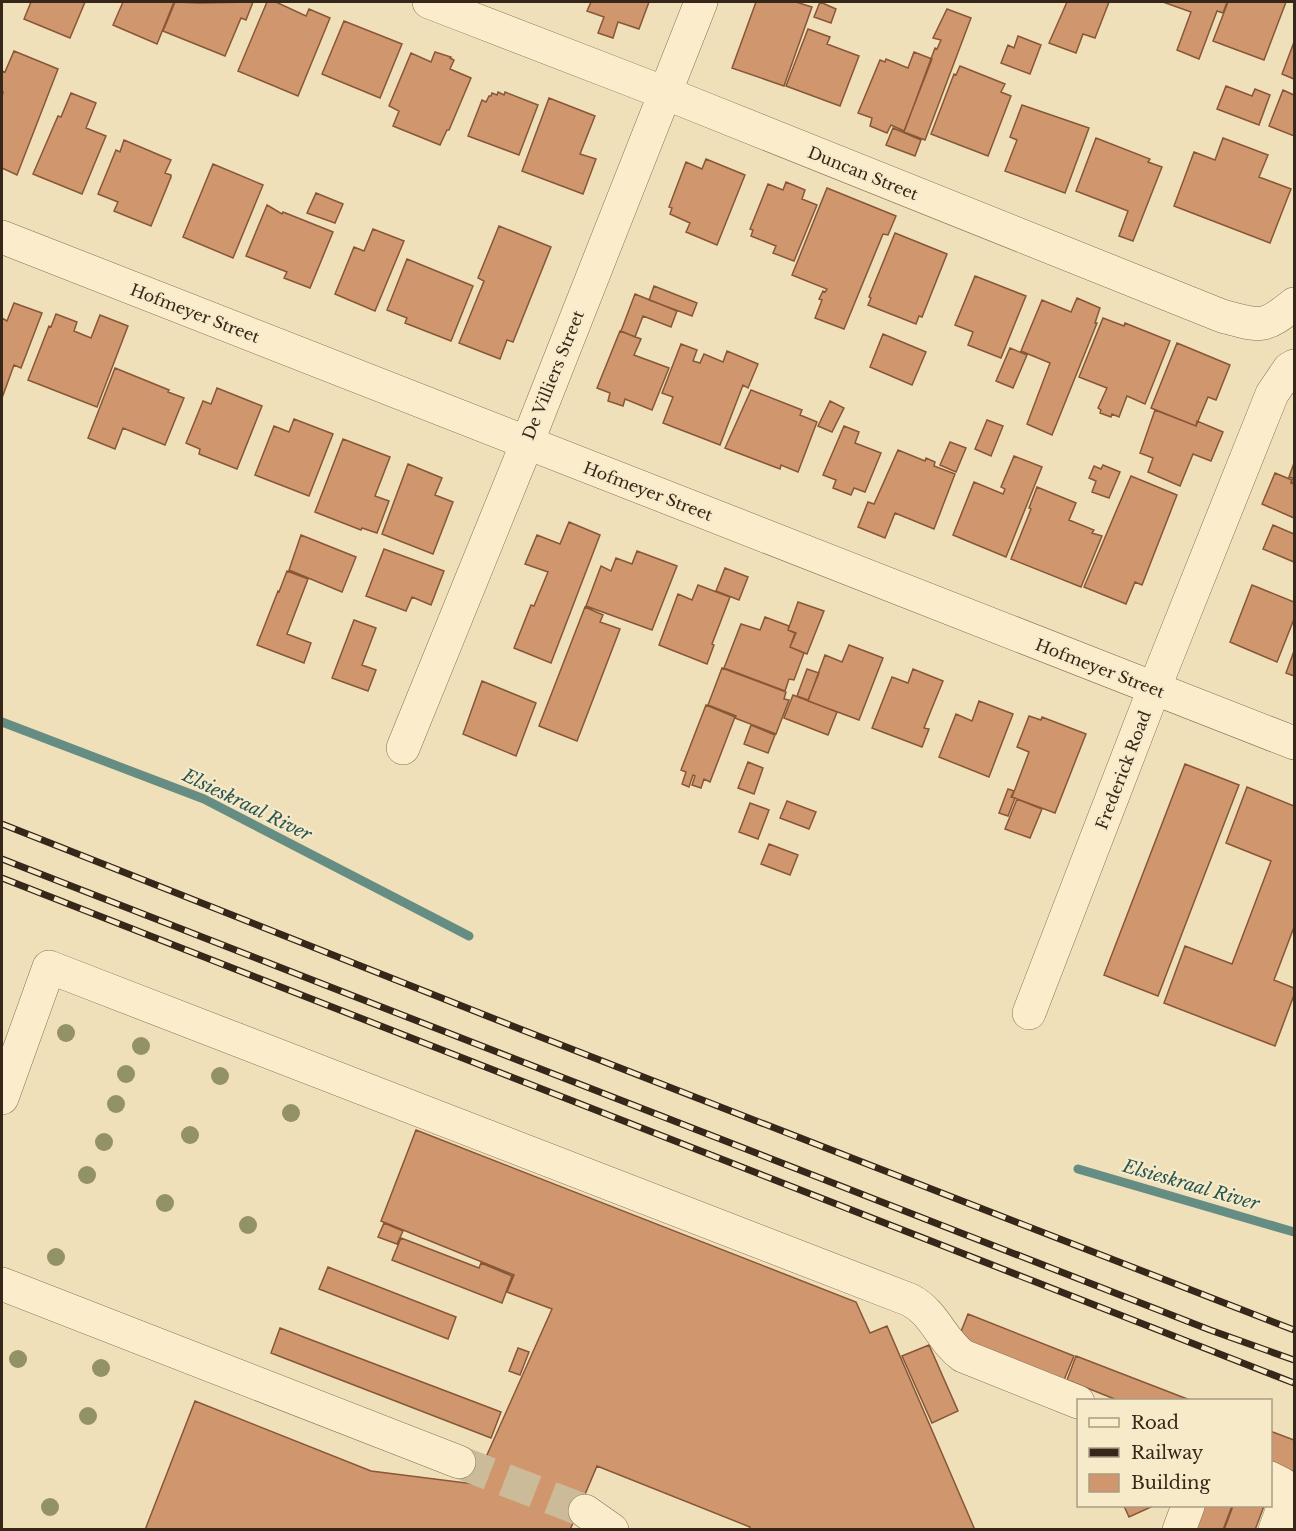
<svg xmlns="http://www.w3.org/2000/svg" width="1296" height="1531" font-family="'Libre Baskerville',serif">
  <style>
    .lines { fill: none; stroke-linecap: round; stroke-linejoin: round }
    .stream { stroke: #668d83; stroke-width: 9 }
    .building { fill: #d0966d; stroke: #875738; stroke-width: 1.5 }
    .minor-tunnel { stroke: #cbbb99; stroke-width: 33; stroke-dasharray: 33 16; stroke-linecap: butt }
    .minor-casing { stroke: #876f53; stroke-width: 34 }
    .minor { stroke: #fbedcc; stroke-width: 33 }
    .rail-casing { stroke: #352719; stroke-width: 7 }
    .rail { stroke: #f7eac9; stroke-width: 4.5; stroke-dasharray: 14; stroke-linecap: butt }
    .tree { fill: #929264 }
    .labels { text-anchor: middle; dominant-baseline: central; stroke-width: 4.5; stroke-linejoin: round; paint-order: stroke }
    .street-label { font-size: 16px; fill: #352719; stroke: #f7eac9 }
    .water-label { font-size: 18px; font-style: italic; fill: #275653; stroke: #f7eac9 }
  </style>
  <rect width="100%" height="100%" fill="#f0e0b9"/>
  <g class="lines">
    <!-- stream -->
    <path class="stream" d="M2,722L204,799L469,936
      M1078,1169L1294,1232"/>
  </g>
  <!-- building -->
  <path class="building" d="M31,2H85L70,38L24,19Z
    M123,2H174L157,44L113,25Z
    M175,2L199,3L253,2L246,20L241,18L225,56L163,31Z
    M267,2H276L306,16L309,9L330,18L298,96L238,71Z
    M591,2H649L639,29L618,22L613,38L598,33L604,17L587,11Z
    M756,2H796L812,7L784,86L732,68Z
    M820,2L836,9L831,23L814,17Z
    M1067,2H1109L1095,38L1083,34L1076,53L1049,43Z
    M1163,2H1227L1223,13L1217,11L1199,59L1177,50L1191,12Z
    M1228,2H1286L1264,60L1213,41Z
    M947,9L971,18L925,140L904,132L935,48L937,49L941,40L933,38Z
    M344,21L402,44L380,98L322,74Z
    M808,29L830,37L827,44L859,56L840,106L786,86Z
    M1018,36L1041,45L1030,74L1001,63L1008,45L1014,48Z
    M1294,42V79L1282,74Z
    M14,51L58,69L17,175L2,168V97L3,92H2V71L5,72Z
    M435,52L451,57L450,58L454,60L450,69L471,78L449,130H447L440,145L393,126L399,111L389,106L411,53L431,62Z
    M914,52L932,59L904,131L891,125L887,133L870,126L872,118L858,113L880,60L885,62L886,59L908,68Z
    M960,66L1005,84L1001,92L1011,96L988,156L931,134L954,74L956,75Z
    M1226,86L1252,96L1255,89L1270,95L1259,125L1217,109Z
    M1283,90L1294,95V136L1269,126Z
    M498,92L504,95L505,92L538,105L519,155L468,136L482,100L486,102L489,96H491L492,93L497,95Z
    M71,93L96,103L86,128L106,136L82,194L33,174L58,116L61,117Z
    M549,98L595,116L580,154L596,159L583,194L522,171Z
    M1022,105L1089,128L1065,193L1005,171L1017,140L1010,137Z
    M893,128L921,140L915,156L886,145Z
    M1096,138L1150,159L1148,162L1162,167L1133,241L1119,236L1128,211L1076,191Z
    M1223,138L1268,155L1259,177L1291,189L1270,243L1174,206L1194,152L1215,160Z
    M124,140L171,160L165,173L171,175V177L151,226L114,211L118,202L98,194L116,150L120,152Z
    M706,159L745,175L717,245L686,232L690,223L670,214L672,208L669,207L686,162L702,169Z
    M213,164L263,185L233,258L183,237Z
    M786,182L805,190L802,199L817,205L794,261L773,253L776,246L751,236L753,230L750,229L768,184L783,190Z
    M827,188L896,216L888,235L883,234L844,329L815,318L822,300L819,299L823,291L825,292L827,289L792,275Z
    M316,193L343,204L335,223L307,213Z
    M267,205L282,214L283,212L333,232L310,288L284,278L287,272L246,256Z
    M499,226L551,247L513,342L507,340L500,359L459,343L484,281L478,278Z
    M373,229L404,241L375,311L335,294L354,247L364,251Z
    M895,233L947,254L922,317L919,316L916,324L868,305L871,298L869,297Z
    M407,259L473,286L451,341L405,323L407,318L387,310Z
    M975,276L1026,296L1001,358L968,345L973,332L955,325Z
    M654,286L697,303L692,316L649,300Z
    M635,294L677,311L671,327L643,316L635,337L621,331Z
    M1077,298L1100,308L1095,323H1097L1052,435L1027,424L1050,363L1021,351L1042,300L1071,312Z
    M14,303L42,313L21,368L14,365L2,398V318L7,321Z
    M56,314L77,322L74,331L91,338L100,315L128,326L97,407L28,380L49,326L51,327Z
    M1103,318L1124,326L1125,323L1170,341L1145,404L1127,396L1119,417L1112,414L1111,417L1100,413L1101,410L1098,408L1107,388L1079,377Z
    M620,331L641,339L634,355L669,368L652,410L625,399L623,406L608,401L610,393L597,388Z
    M883,334L926,352L912,385L870,367Z
    M1177,343L1230,365L1216,400L1208,397L1196,426L1151,408Z
    M681,344L697,350L693,361L700,363L704,354L723,362L727,351L758,364L748,388L743,385L720,445L663,423L673,397L662,393Z
    M1010,348L1027,355L1013,388L996,381Z
    M115,368L169,390L168,392L184,398L165,445L123,428L115,449L88,438Z
    M217,388L262,406L237,469L199,454L200,449L186,443L203,401L211,404Z
    M751,390L802,410L800,415L817,422L798,472L781,465L780,469L725,448Z
    M830,401L844,408L832,432L818,426Z
    M1155,410L1196,426L1197,421L1223,432L1211,461L1193,454L1180,486L1148,472L1153,458L1140,453Z
    M294,419L333,434L309,496L255,475L274,426L289,432Z
    M987,420L1003,426L991,456L975,449Z
    M844,426L859,432L855,443L881,453L865,492L854,488L851,495L833,488L836,480L823,475Z
    M343,439L390,457L375,496L389,501L377,533L362,528L361,530L315,512Z
    M950,442L966,448L956,472L940,465Z
    M898,450L925,461L926,458L935,462L934,466L955,474L934,529L895,513L885,538L858,527L868,502L874,504Z
    M1014,456L1042,467L1006,557L953,535L974,482L1003,494L1005,489L1001,487Z
    M1294,463V484L1291,482L1293,478L1289,477Z
    M408,464L442,478L435,495L453,502L433,554L382,534Z
    M1103,465L1120,472L1109,498L1092,492L1096,481L1089,478L1094,466L1101,469Z
    M1275,473L1292,480L1291,483L1294,484V518L1262,504Z
    M1131,476L1177,495L1142,585L1135,582L1126,604L1084,587Z
    M1037,487L1076,503L1069,520L1094,530L1092,533L1102,536L1081,587L1011,559L1031,509L1029,508Z
    M569,522L600,535L551,663L514,648L531,605L534,606L548,572L525,564L537,535L560,544Z
    M1273,525L1294,534V562L1263,549Z
    M301,535L356,557L342,592L289,570Z
    M384,549L444,571L431,605L412,597L406,611L366,596Z
    M637,551L677,566L652,630L586,606L601,566L611,571L616,558L632,564Z
    M725,568L748,577L739,600L716,591Z
    M287,571L308,579L287,634L311,643L304,663L257,645L278,591L279,592Z
    M698,585L730,597L712,644L714,645L707,664L659,645L678,594L692,600Z
    M1252,585L1294,602V619L1277,662L1230,642Z
    M798,602L824,611L807,654L790,647L796,633L788,630Z
    M585,607L603,615L600,622L620,629L577,741L539,726Z
    M765,617L789,626L788,630L795,633L790,647L804,653L794,680L789,679L785,691L724,668L741,624L760,630Z
    M354,620L376,628L362,665L376,670L368,691L332,678Z
    M849,645L883,658L859,720L808,701L825,655L842,662Z
    M1294,651V676L1286,673Z
    M722,668L786,692L784,699L789,700L776,734L735,718L736,716L708,705Z
    M807,669L819,673L808,700L797,696Z
    M913,669L943,681L924,728L929,729L922,747L872,728L892,677L908,683Z
    M482,681L536,703L516,756L463,734Z
    M793,695L837,712L828,735L784,718Z
    M979,701L1013,714L989,777L939,757L956,714L972,721Z
    M706,705L735,717L710,782L704,779L701,788L692,785L695,776L693,775L689,787L682,784L686,772L681,770Z
    M1029,716L1041,720L1042,717L1086,734L1055,813L1012,797L1029,752L1017,747Z
    M751,725L775,735L768,753L744,744Z
    M748,762L763,768L754,794L738,788Z
    M1185,764L1239,785L1158,996L1104,975Z
    M1247,787L1294,806V927L1274,980L1294,988V995L1275,1046L1164,1003L1185,946L1232,964L1271,861L1226,843Z
    M1008,789L1014,791L1011,797L1015,798L1008,816L999,813Z
    M1017,799L1042,809L1030,838L1005,829Z
    M787,801L816,812L809,829L780,818Z
    M750,803L769,810L758,839L739,832Z
    M769,844L798,855L790,875L761,864Z
    M416,1130L856,1302L870,1333L887,1326L975,1530H748L750,1527L597,1466L570,1530H145L195,1401L371,1471L474,1484L552,1309L507,1292L514,1275L381,1221Z
    M384,1223L403,1231L397,1244L378,1237Z
    M401,1238L479,1268L481,1263L512,1276L502,1303L392,1260Z
    M328,1267L456,1317L448,1339L319,1289Z
    M968,1314L1074,1356L1064,1380L958,1339Z
    M280,1328L501,1412L491,1438L271,1353Z
    M929,1345L958,1411L932,1423L902,1356Z
    M518,1348L529,1352L520,1375L509,1371Z
    M1076,1356L1190,1400H1117L1067,1380Z
    M1270,1431L1294,1440V1472L1270,1462Z
    M1124,1506H1150L1151,1507L1129,1517Z
    M1202,1506H1232L1223,1530H1193Z
    M1233,1506H1264L1255,1530H1224Z"/>
  <g class="lines">
    <!-- minor-tunnel -->
    <path class="minor-tunnel" d="M459,1462L585,1511"/>
    <!-- minor casing -->
    <g class="minor-casing">
      <path id="minor" d="M429,2L665,93L1222,316C1259,326 1263,330 1294,304
        M2,237L1294,743
        M403,748L527,443L701,2
        M1029,1013L1154,689L1272,394L1289,369L1294,366
        M2,1098L49,967L910,1300C935,1313 941,1340 963,1356L1078,1402
        M2,1284L459,1462
        M1270,1478L1282,1484L1287,1497L1275,1530
        M585,1511L612,1530
        M1179,1530L1188,1506"/>
    </g>
    <!-- minor -->
    <use href="#minor" class="minor"/>
    <!-- rail casing -->
    <g class="rail-casing">
      <path id="rail" d="M2,824L520,1029L1294,1330
        M2,859L1210,1330L1294,1360
        M2,878L1294,1383"/>
    </g>
    <!-- rail -->
    <use href="#rail" class="rail"/>
  </g>
  <!-- trees -->
  <g class="tree">
    <circle cx="66" cy="1033" r="9"/>
    <circle cx="141" cy="1046" r="9"/>
    <circle cx="126" cy="1074" r="9"/>
    <circle cx="220" cy="1076" r="9"/>
    <circle cx="116" cy="1104" r="9"/>
    <circle cx="291" cy="1113" r="9"/>
    <circle cx="190" cy="1135" r="9"/>
    <circle cx="104" cy="1142" r="9"/>
    <circle cx="87" cy="1175" r="9"/>
    <circle cx="165" cy="1203" r="9"/>
    <circle cx="248" cy="1225" r="9"/>
    <circle cx="56" cy="1257" r="9"/>
    <circle cx="18" cy="1359" r="9"/>
    <circle cx="101" cy="1368" r="9"/>
    <circle cx="88" cy="1416" r="9"/>
    <circle cx="50" cy="1507" r="9"/>
  </g>
  <g class="labels">
    <!-- street labels -->
    <g class="street-label">
      <text transform="translate(863 173) rotate(22)">Duncan Street</text>
      <text transform="translate(195 313) rotate(21)">Hofmeyer Street</text>
      <text transform="translate(553 375) rotate(-68)">De Villiers Street</text>
      <text transform="translate(648 491) rotate(21)">Hofmeyer Street</text>
      <text transform="translate(1100 668) rotate(21)">Hofmeyer Street</text>
      <text transform="translate(1123 770) rotate(-69)">Frederick Road</text>
    </g>
    <!-- water labels -->
    <g class="water-label">
      <text transform="translate(247 805) rotate(26)">Elsieskraal River</text>
      <text transform="translate(1191 1185) rotate(16)">Elsieskraal River</text>
    </g>
  </g>
  <!-- border -->
  <rect width="1296" height="1531" fill="none" stroke="#352719" stroke-width="6"/>
  <!-- legend -->
  <rect x="1077" y="1399" width="195" height="108" fill="#f7eac9" stroke="#a99c83" stroke-width="1.5"/>
  <rect x="1089" y="1418" width="30" height="9" fill="#fbedcc" stroke="#a99c83" stroke-width="1.5"/>
  <text x="1131" y="1429" font-size="18" fill="#352719">Road</text>
  <rect x="1089" y="1448" width="30" height="9" fill="#352719" stroke="#a99c83" stroke-width="1.5"/>
  <text x="1131" y="1459" font-size="18" fill="#352719">Railway</text>
  <rect x="1089" y="1474" width="30" height="18" fill="#d0966d" stroke="#a99c83" stroke-width="1.5"/>
  <text x="1131" y="1489" font-size="18" fill="#352719">Building</text>
</svg>
